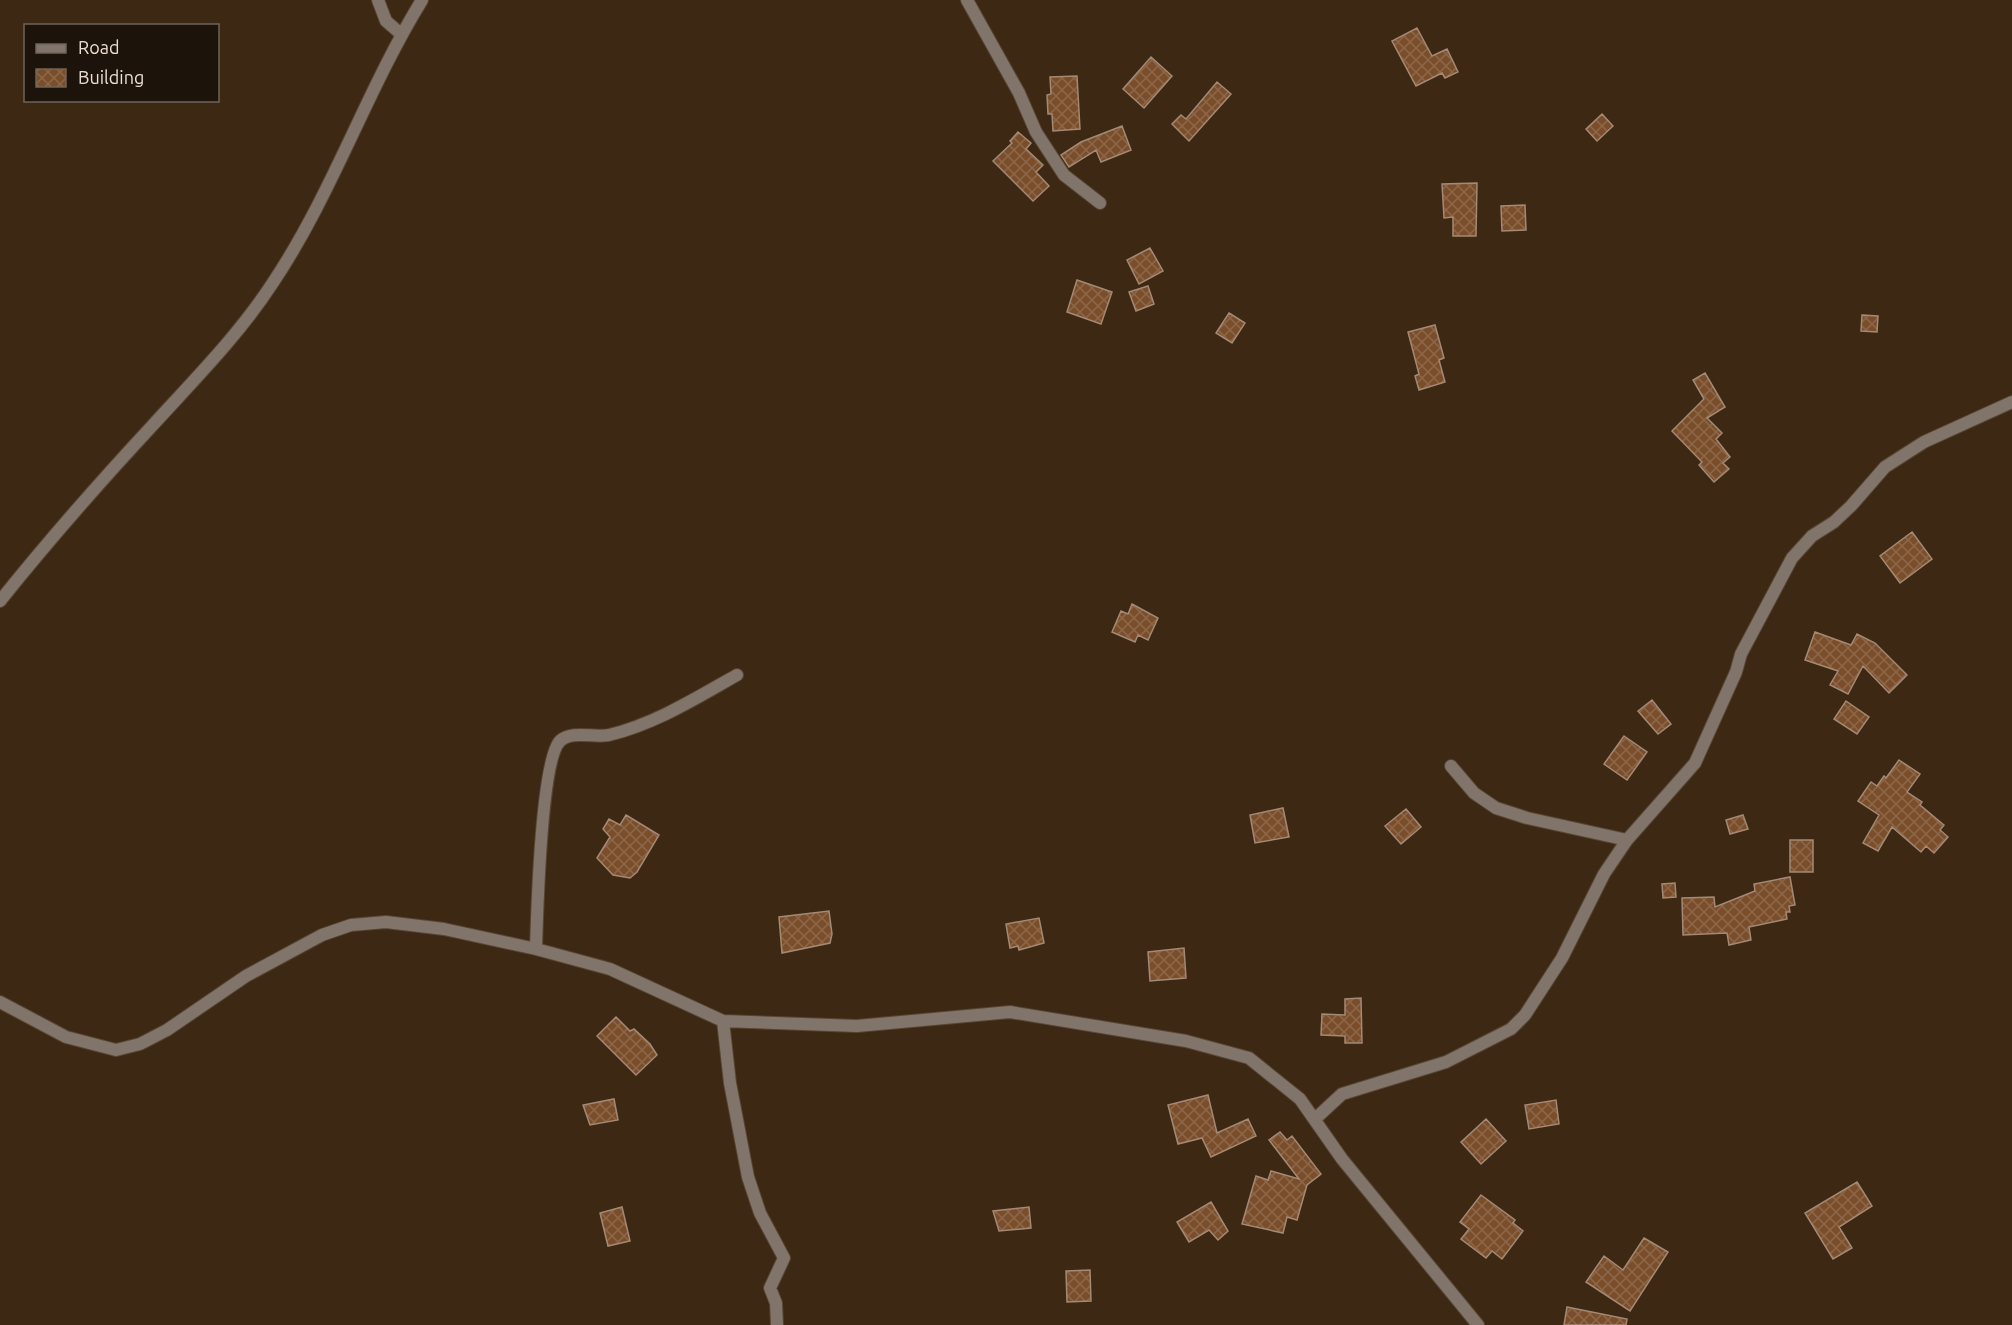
<svg xmlns="http://www.w3.org/2000/svg" width="2012" height="1325" font-family="Ubuntu,sans-serif">
  <style>
    .building { fill: url(#building-cross-hatch); stroke: #a48975; stroke-width: 1.5 }
    .lines { fill: none; stroke-linecap: round; stroke-linejoin: round }
    .minor-casing { stroke: #584532; stroke-width: 14 }
    .tertiary-casing { stroke: #584532; stroke-width: 14 }
    .minor { stroke: #80746b; stroke-width: 12 }
    .tertiary { stroke: #80746b; stroke-width: 12 }
  </style>
  <defs>
    <pattern id="building-cross-hatch" width="8" height="8" patternUnits="userSpaceOnUse" patternTransform="scale(1.5)"><rect width="8" height="8" fill="#7a4e2b"/><path d="M0 0l8 8M0 8l8-8" fill="none" stroke="#8d6749"/></pattern>
  </defs>
  <rect width="100%" height="100%" fill="#3c2813"/>
  <!-- building -->
  <path class="building" d="M1417,28L1432,56L1447,49L1458,72L1445,78L1442,73L1416,86L1392,41Z
    M1151,57L1172,76L1144,108L1123,89Z
    M1077,76L1080,129L1053,131L1052,114H1048L1047,95L1051,94L1050,77Z
    M1217,82L1231,94L1189,141L1172,124L1181,115L1186,119Z
    M1602,114L1613,126L1597,141L1586,129Z
    M1122,126L1131,150L1101,162L1096,150L1069,167L1061,155L1081,142Z
    M1018,132L1031,143L1026,149L1043,165L1036,172L1049,186L1033,201L993,161L1012,143L1010,141Z
    M1477,183L1476,236H1453V217L1444,218L1442,184Z
    M1525,205L1526,230L1502,231L1501,206Z
    M1150,248L1163,271L1139,284L1127,260Z
    M1077,280L1112,292L1101,324L1067,312Z
    M1148,286L1154,304L1136,311L1129,292Z
    M1229,313L1245,323L1232,343L1216,333Z
    M1862,315L1878,316L1877,332L1861,331Z
    M1435,325L1444,358L1439,360L1445,382L1419,390L1415,376L1419,374L1408,332Z
    M1705,373L1725,407L1707,418L1722,433L1716,439L1730,457L1723,463L1729,469L1714,482L1699,465L1702,462L1672,431L1704,399L1693,380Z
    M1912,532L1932,559L1900,583L1880,556Z
    M1132,604L1158,618L1148,640L1138,635L1135,642L1112,632L1121,611L1128,614Z
    M1815,632L1851,645L1857,634L1875,643L1907,675L1889,693L1863,666L1848,694L1830,685L1838,671L1805,660Z
    M1652,700L1671,724L1658,734L1638,711Z
    M1846,701L1869,717L1857,734L1834,719Z
    M1624,736L1647,752L1627,780L1604,764Z
    M1899,760L1920,774L1907,792L1922,802L1920,805L1944,825L1940,830L1948,837L1934,853L1926,846L1921,852L1892,827L1878,851L1863,843L1879,815L1858,801L1871,782L1877,786L1884,776L1886,778Z
    M1283,808L1289,837L1255,843L1250,815Z
    M1406,809L1421,827L1401,844L1385,826Z
    M626,815L659,835L637,872L630,878L613,875L597,858L610,837L603,829L609,819L620,825Z
    M1743,815L1748,829L1730,834L1726,820Z
    M1790,840H1813V872H1790Z
    M1790,877L1795,905L1789,906L1790,912H1786L1787,919L1749,927L1751,940L1729,945L1727,933L1683,935L1682,898L1714,897L1715,907L1755,891L1754,884Z
    M1675,883L1676,897L1663,898L1662,884Z
    M829,911L832,934L830,943L782,953L779,917Z
    M1039,918L1044,943L1019,950L1018,946L1010,948L1006,924Z
    M1184,948L1186,978L1150,981L1148,952Z
    M1361,998L1362,1043H1345V1036L1321,1035L1322,1014L1345,1015V999Z
    M616,1017L630,1031L634,1029L650,1044L657,1055L636,1075L597,1036Z
    M1208,1095L1217,1133L1248,1119L1256,1136L1211,1157L1202,1138L1178,1144L1168,1105Z
    M614,1099L618,1120L590,1125L583,1105Z
    M1556,1100L1559,1124L1529,1129L1525,1105Z
    M1486,1119L1506,1141L1481,1164L1461,1142Z
    M1280,1132L1287,1140L1292,1136L1321,1174L1307,1185L1297,1220L1287,1217L1283,1233L1242,1224L1256,1176L1268,1180L1271,1171L1299,1179L1269,1140Z
    M1857,1182L1872,1206L1839,1227L1852,1248L1833,1259L1805,1213Z
    M1481,1195L1515,1220L1513,1223L1523,1231L1502,1259L1492,1251L1486,1258L1461,1239L1469,1229L1460,1222Z
    M1211,1202L1228,1231L1218,1240L1209,1230L1189,1242L1177,1222Z
    M622,1207L630,1241L608,1246L600,1213Z
    M1029,1207L1031,1228L999,1231L993,1211Z
    M1644,1238L1668,1252L1630,1311L1586,1282L1604,1256L1623,1270Z
    M1090,1270L1091,1301L1067,1302L1066,1271Z
    M1567,1307L1627,1319L1626,1325H1564Z"/>
  <g class="lines">
    <!-- minor casing -->
    <g class="minor-casing">
      <path id="minor" d="M378,0L386,21L401,34
        M967,0L1019,93L1036,132L1064,175L1100,203
        M1451,766L1474,793L1496,808L1527,818L1627,840
        M536,949C537,916 541,760 560,741C572,730 594,738 609,735C655,724 696,698 737,675
        M0,1002L66,1037L116,1050L140,1044L167,1030L246,976L322,935L351,925L386,922L444,929L536,949L610,969L723,1021L857,1026L1010,1012L1186,1041L1249,1058L1300,1099L1342,1159L1478,1325
        M723,1021L730,1083L748,1177L760,1213L784,1258L770,1288L776,1303L777,1325
        M1315,1119L1342,1094L1446,1062L1511,1029L1525,1015L1562,958L1604,874L1627,840L1695,763L1736,672L1741,654L1792,558L1812,536L1834,522L1851,506L1885,467L1924,442L2012,402"/>
    </g>
    <!-- tertiary casing -->
    <g class="tertiary-casing">
      <path id="tertiary" d="M0,601C49,540 99,483 152,426C193,381 238,336 272,284C332,195 366,91 422,0"/>
    </g>
    <!-- minor -->
    <use href="#minor" class="minor"/>
    <!-- tertiary -->
    <use href="#tertiary" class="tertiary"/>
  </g>
  <!-- legend -->
  <rect x="24" y="24" width="195" height="78" fill="#1c130a" stroke="#6f645a" stroke-width="1.5"/>
  <rect x="36" y="44" width="30" height="9" fill="#80746b" stroke="#6f645a" stroke-width="1.5"/>
  <text x="78" y="54" font-size="18" fill="#ebded2">Road</text>
  <rect x="36" y="69" width="30" height="18" fill="url(#building-cross-hatch)" stroke="#6f645a" stroke-width="1.5"/>
  <text x="78" y="84" font-size="18" fill="#ebded2">Building</text>
</svg>
